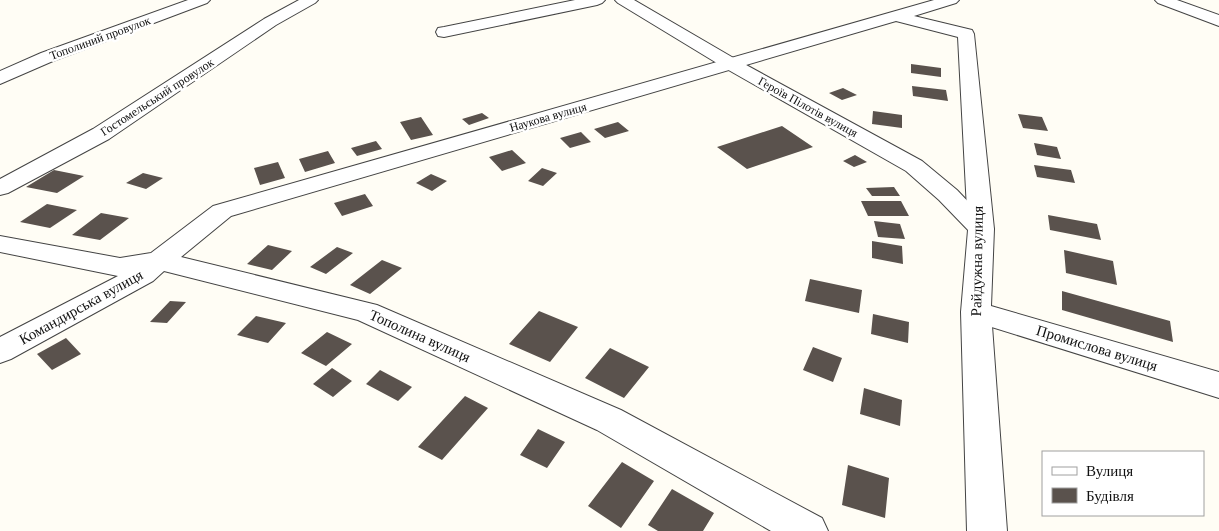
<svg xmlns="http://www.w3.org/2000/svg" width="1219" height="531" font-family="'Times New Roman',serif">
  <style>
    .building { fill: #5a524d }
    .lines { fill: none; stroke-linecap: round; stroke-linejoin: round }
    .minor-casing { stroke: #444; stroke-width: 2 }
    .tertiary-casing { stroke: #444; stroke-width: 2 }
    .minor { fill: #fff; fill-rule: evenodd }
    .tertiary { fill: #fff; fill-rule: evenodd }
    .labels { text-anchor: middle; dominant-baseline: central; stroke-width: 5; stroke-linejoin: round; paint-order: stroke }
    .far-street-label { font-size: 12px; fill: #111; stroke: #fff }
    .street-label { font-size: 15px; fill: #111; stroke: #fff }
  </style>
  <rect width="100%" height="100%" fill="#fffdf5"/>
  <!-- building -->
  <path class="building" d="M911,64L941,68V77L911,73Z
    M912,86L946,90L948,101L913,96Z
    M843,88L857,95L842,100L829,93Z
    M873,111L902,115V128L872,124Z
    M482,113L489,118L469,125L462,119Z
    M1018,114L1042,117L1048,131L1023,128Z
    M421,117L433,135L411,140L400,122Z
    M618,122L629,131L605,138L594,129Z
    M782,126L813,147L747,169L717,147Z
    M581,132L591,142L570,148L560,138Z
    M376,141L382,149L357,156L351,148Z
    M1034,143L1057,147L1061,159L1037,155Z
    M512,150L526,163L502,171L489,157Z
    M328,151L335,163L305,172L299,159Z
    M855,155L867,162L854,167L843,161Z
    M278,162L285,178L260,185L254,168Z
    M1034,165L1071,170L1075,183L1037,177Z
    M542,168L557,173L543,186L528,181Z
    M54,170L84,176L57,193L26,187Z
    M143,173L163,178L146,189L126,183Z
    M431,174L447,181L432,191L416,183Z
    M894,187L900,196H872L866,188Z
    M365,194L373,206L342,216L334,203Z
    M861,201H901L909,216H868Z
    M47,204L77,210L50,228L20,222Z
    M101,213L129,218L100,240L72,235Z
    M1048,215L1097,224L1101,240L1050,230Z
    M874,221L900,224L905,239L878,237Z
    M872,241L902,246L903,264L872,258Z
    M268,245L292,251L272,270L247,264Z
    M337,247L353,253L326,274L310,267Z
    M1064,250L1113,261L1117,285L1066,273Z
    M382,260L402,268L370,294L350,285Z
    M810,279L862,290L859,313L805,301Z
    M1062,291L1170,321L1173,342L1062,310Z
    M170,301L186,302L167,323L150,322Z
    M539,311L578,327L550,362L509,344Z
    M873,314L909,322L908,343L871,334Z
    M256,316L286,323L268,343L237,335Z
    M327,332L352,344L326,366L301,353Z
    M66,338L81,354L52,370L37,354Z
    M813,347L842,358L833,382L803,370Z
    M610,348L649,367L624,398L585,378Z
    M332,368L352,381L333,397L313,384Z
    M380,370L412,387L398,401L366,384Z
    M864,388L902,400L900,426L860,414Z
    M465,396L488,408L442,460L418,447Z
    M538,429L565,442L547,468L520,455Z
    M622,462L654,481L621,528L588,506Z
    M848,465L889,478L885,518L842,505Z
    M672,489L714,513L703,531H658L648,525Z"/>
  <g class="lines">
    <!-- minor casing -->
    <g class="minor-casing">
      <path id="minor" d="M188,0H210L207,3L53,61L0,84V71L41,53Z
        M299,0H318L315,3L276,25L109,139L8,193L0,195V179L93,129L264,19Z
        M575,0H605L602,3L597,5L444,37L438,36L436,32L438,28L444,27Z
        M934,0H959L956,3L914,16L972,30L974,34L994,229L990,235L981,237L972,235L968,229L958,37L896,21L231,216L181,257L377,305L621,410L822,518L828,531H771L597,430L358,320L164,271L153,281L11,359L0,363V337L118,276L0,252V236L120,258L151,253L213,206Z
        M1155,0H1177L1219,15V26L1158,3Z
        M976,301L986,305L991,312L1007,531H967L961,312L966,305Z"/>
    </g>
    <!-- tertiary casing -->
    <g class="tertiary-casing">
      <path id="tertiary" d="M615,0H634L737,60L922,161L957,190L994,229L991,306L1219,372V398L966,319L961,312L968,230L939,200L906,171L725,68L618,3Z"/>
    </g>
    <!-- minor -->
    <use href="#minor" class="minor"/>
    <!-- tertiary -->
    <use href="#tertiary" class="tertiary"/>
  </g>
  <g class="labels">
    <!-- far-street labels -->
    <g class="far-street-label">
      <text transform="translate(100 38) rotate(-20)">Тополиний провулок</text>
      <text transform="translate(157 97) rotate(-33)">Гостомельський провулок</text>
      <text transform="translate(808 107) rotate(29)">Героїв Пілотів вулиця</text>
      <text transform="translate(548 117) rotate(-16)">Наукова вулиця</text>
    </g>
    <!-- street labels -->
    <g class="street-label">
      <text transform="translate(977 261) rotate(-89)">Райдужна вулиця</text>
      <text transform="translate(81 307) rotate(-29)">Командирська вулиця</text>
      <text transform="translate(420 336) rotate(24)">Тополина вулиця</text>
      <text transform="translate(1097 348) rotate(17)">Промислова вулиця</text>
    </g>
  </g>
  <!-- legend -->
  <rect x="1042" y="451" width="162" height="65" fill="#ffffff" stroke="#a0a0a0"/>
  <rect x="1052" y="467" width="25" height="8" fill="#ffffff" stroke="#a0a0a0"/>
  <text x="1086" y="476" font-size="15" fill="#111111">Вулиця</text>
  <rect x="1052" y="488" width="25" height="15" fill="#5a524d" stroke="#a0a0a0"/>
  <text x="1086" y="501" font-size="15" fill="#111111">Будівля</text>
</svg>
